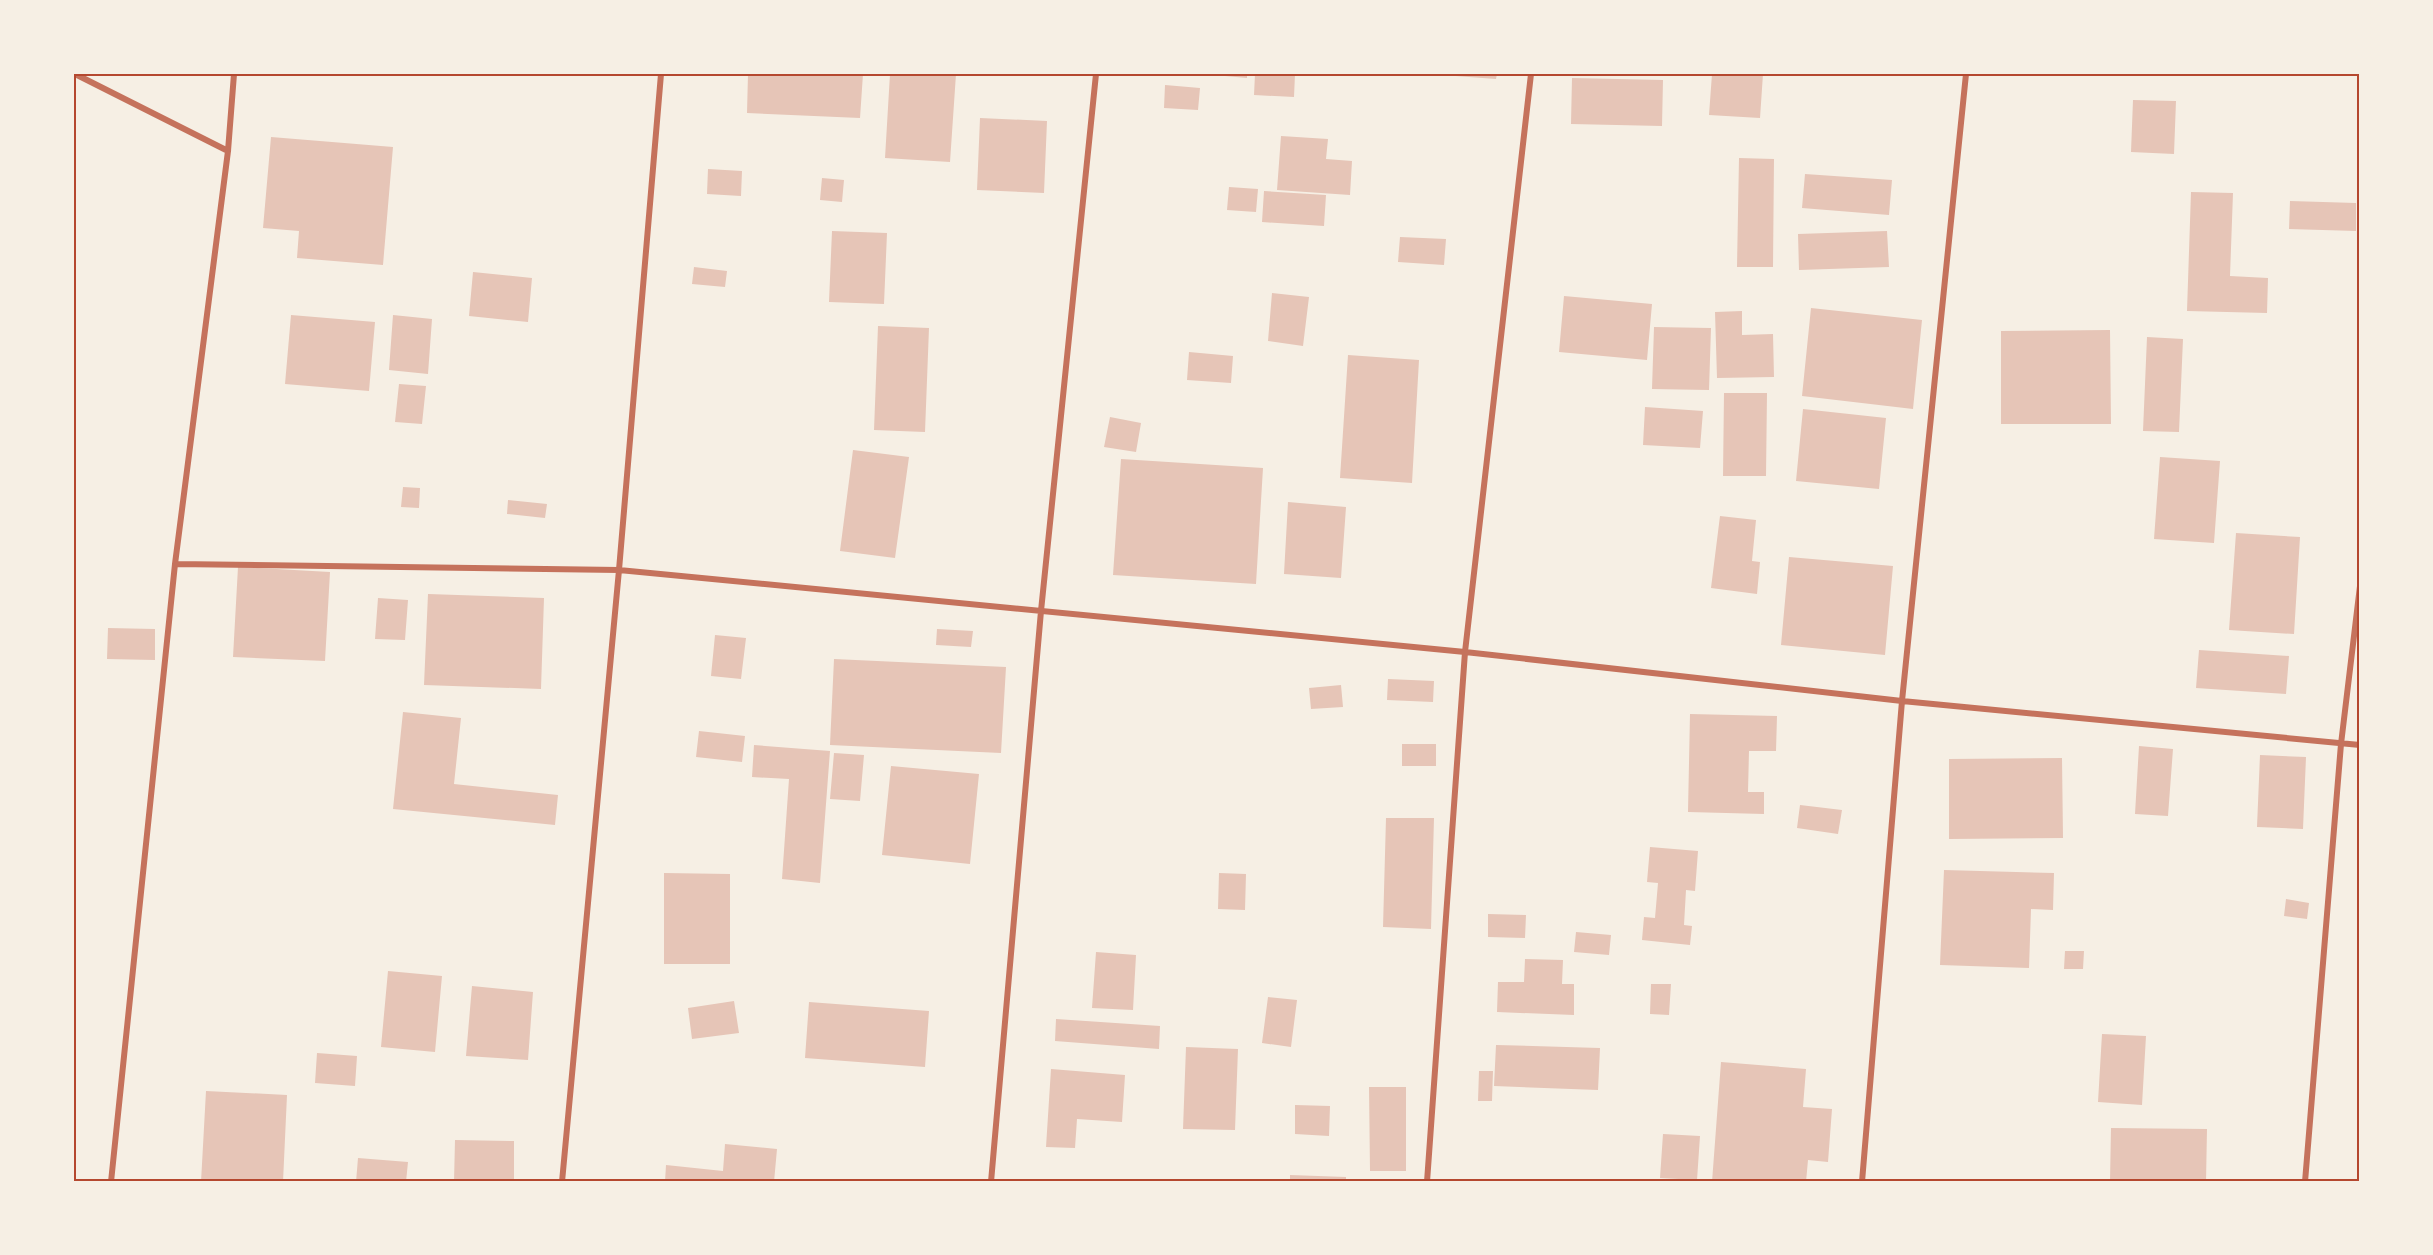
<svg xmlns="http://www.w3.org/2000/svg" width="2433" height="1255" font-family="'Space Grotesk',sans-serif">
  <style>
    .building { fill: #e6c5b7 }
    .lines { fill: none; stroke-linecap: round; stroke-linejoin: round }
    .minor { stroke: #c5725c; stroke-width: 6 }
    .neatline { fill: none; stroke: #b5482f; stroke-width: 2 }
  </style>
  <rect width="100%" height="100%" fill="#f6efe4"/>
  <!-- building -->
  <path class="building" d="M748,74H863L860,118L747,113Z
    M890,74H956L950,162L885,158Z
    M1214,74H1247V78L1214,75Z
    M1255,74H1295L1294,97L1254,95Z
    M1442,74H1497L1496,79L1442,75Z
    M1712,74H1763L1760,118L1709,115Z
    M1572,78L1663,80L1662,126L1571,124Z
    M1165,85L1200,88L1198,110L1164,108Z
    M2133,100L2176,101L2174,154L2131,152Z
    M980,118L1047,121L1044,193L977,190Z
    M1281,136L1328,139L1326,159L1352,161L1350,195L1277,190Z
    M271,137L393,147L383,265L297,258L299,231L263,228Z
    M1739,158L1774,159L1773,267H1737Z
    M708,169L742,171L741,196L707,194Z
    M1805,174L1892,180L1889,215L1802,208Z
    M822,178L844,180L842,202L820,200Z
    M1229,187L1258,189L1256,212L1227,210Z
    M1264,191L1326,195L1324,226L1262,222Z
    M2191,192L2233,193L2230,276L2268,278L2267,313L2187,311Z
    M2290,201L2356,203V231L2289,229Z
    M832,231L887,233L884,304L829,302Z
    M1887,231L1889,267L1799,270L1798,234Z
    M1400,237L1446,239L1444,265L1398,262Z
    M694,267L727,271L725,287L692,284Z
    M473,272L532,278L528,322L469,316Z
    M1272,293L1309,297L1303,346L1268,341Z
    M1564,296L1652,304L1647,360L1559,352Z
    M1811,308L1922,320L1913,409L1802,396Z
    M1742,311V335L1773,334L1774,377L1717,378L1715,312Z
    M291,315L375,322L369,391L285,384Z
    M393,315L432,319L428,374L389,370Z
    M878,326L929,328L925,432L874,430Z
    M1654,327L1711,328L1709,390L1652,389Z
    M2110,330L2111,424H2001V331Z
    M2147,337L2183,339L2179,432L2143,431Z
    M1189,352L1233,356L1231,383L1187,380Z
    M1348,355L1419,360L1412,483L1340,478Z
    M399,384L426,386L422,424L395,422Z
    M1724,393H1767L1766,476H1723Z
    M1645,407L1703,411L1700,448L1643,445Z
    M1803,409L1886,418L1879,489L1796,481Z
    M1110,417L1141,423L1136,452L1104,447Z
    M853,450L909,457L895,558L840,551Z
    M2160,457L2220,461L2214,543L2154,539Z
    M1121,459L1263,468L1256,584L1113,575Z
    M403,487L420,488L419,508L401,507Z
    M508,500L547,504L545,518L507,514Z
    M1288,502L1346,507L1341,578L1284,574Z
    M1720,516L1756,520L1752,561L1760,562L1757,594L1711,588Z
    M2236,533L2300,537L2294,634L2229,630Z
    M1789,557L1893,566L1885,655L1781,645Z
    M238,567L330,572L325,661L233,657Z
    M428,594L544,598L541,689L424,685Z
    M378,598L408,600L405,640L375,639Z
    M108,628L155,629V660L107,659Z
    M937,629L973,631L971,647L936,645Z
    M715,635L746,638L741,679L711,676Z
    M2199,650L2289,656L2286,694L2196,688Z
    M834,659L1006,667L1001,753L830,745Z
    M1388,679L1434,681L1433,702L1387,700Z
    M1341,685L1343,707L1311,709L1309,688Z
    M403,712L461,718L454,784L558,795L555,825L393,809Z
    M1690,714L1777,716L1776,751H1749L1748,792H1764V814L1688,812Z
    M699,731L745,736L742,762L696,757Z
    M1402,744H1436V766H1402Z
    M754,745L830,751L820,883L782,879L789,779L752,777Z
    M2139,746L2173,749L2168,816L2135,814Z
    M834,753L864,755L860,801L830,799Z
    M2260,755L2306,757L2303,829L2257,827Z
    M2062,758L2063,838L1949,839V759Z
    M891,766L979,774L970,864L882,855Z
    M1800,805L1842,810L1838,834L1797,828Z
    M1386,818H1434L1431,929L1383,927Z
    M1650,847L1698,851L1695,891L1686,890L1684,925L1692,926L1690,945L1642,940L1644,917L1655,918L1658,883L1647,882Z
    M1944,870L2054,873L2053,910L2031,909L2029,968L1940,965Z
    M664,873L730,874V964H664Z
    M1219,873L1246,874L1245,910L1218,909Z
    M2286,899L2309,903L2307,919L2284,916Z
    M1488,914L1526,915L1525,938L1488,937Z
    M1576,932L1611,935L1609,955L1574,952Z
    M2065,951H2084L2083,969H2064Z
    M1096,952L1136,955L1133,1010L1092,1008Z
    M1525,959L1563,960L1562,984H1574V1015L1497,1012L1498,982H1524Z
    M388,971L442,976L435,1052L381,1047Z
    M1651,984H1671L1669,1015L1650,1014Z
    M472,986L533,992L528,1060L466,1056Z
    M1268,997L1297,1000L1291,1047L1262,1043Z
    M734,1001L739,1033L692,1039L688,1008Z
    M809,1002L929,1011L925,1067L805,1058Z
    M1056,1019L1160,1026L1159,1049L1055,1041Z
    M2102,1034L2146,1036L2142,1105L2098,1102Z
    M1496,1045L1600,1048L1598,1090L1494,1086Z
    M1186,1047L1238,1049L1235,1130L1183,1129Z
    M317,1053L357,1056L355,1086L315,1083Z
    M1721,1062L1806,1069L1803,1107L1832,1109L1828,1162L1808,1160L1806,1182H1712Z
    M1051,1069L1125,1075L1122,1122L1077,1119L1075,1148L1046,1147Z
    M1479,1071H1493L1492,1101H1478Z
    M1369,1087H1406V1171H1370Z
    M206,1091L287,1095L283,1182H201Z
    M1295,1105L1330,1106L1329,1136L1295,1134Z
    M2111,1128L2207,1129L2206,1182H2110Z
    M1663,1134L1700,1136L1697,1180L1660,1178Z
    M455,1140L514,1141V1182H454Z
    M725,1144L777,1149L774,1182H665L666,1165L723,1171Z
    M358,1158L408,1162L406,1182H356Z
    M1290,1175L1346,1177V1182H1290Z"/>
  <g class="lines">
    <!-- minor -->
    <path class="minor" d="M75,74L228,151
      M175,564L619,570L1465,652L1902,701L2360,745
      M111,1182L175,564L228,151L234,74
      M562,1182L619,570L661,74
      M991,1182L1041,611L1096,74
      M1427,1182L1465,652L1531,74
      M1862,1182L1902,701L1966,74
      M2305,1182L2341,744L2360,586"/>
  </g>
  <!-- border -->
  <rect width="2433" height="1255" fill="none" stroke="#f6efe4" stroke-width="150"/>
  <rect x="75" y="75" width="2283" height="1105" class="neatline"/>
</svg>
